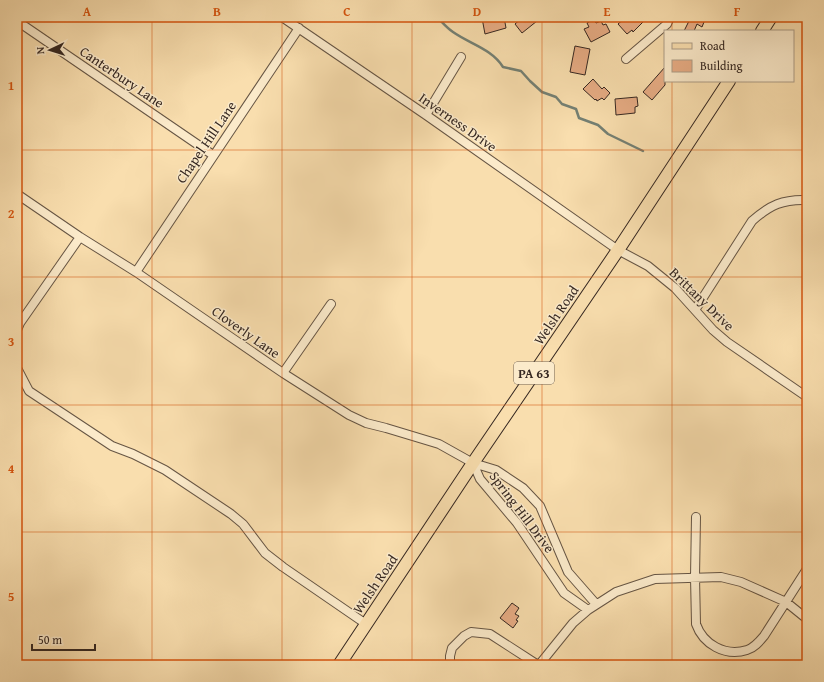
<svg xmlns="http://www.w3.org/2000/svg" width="824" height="682" font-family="'Gentium Book Plus',serif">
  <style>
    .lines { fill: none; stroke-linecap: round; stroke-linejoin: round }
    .stream { stroke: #748074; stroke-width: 2.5 }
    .building { fill: #e7ac84; stroke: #352721 }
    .minor-casing { stroke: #654; stroke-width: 10 }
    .primary-casing { stroke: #352721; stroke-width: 14 }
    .minor { stroke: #fbeaca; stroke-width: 8 }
    .primary { stroke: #f9deae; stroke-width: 12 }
    .grid { fill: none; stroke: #d6540e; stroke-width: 1; stroke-opacity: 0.55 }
    .labels { text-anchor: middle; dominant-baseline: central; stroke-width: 3; stroke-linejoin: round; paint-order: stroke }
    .shield { fill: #fbeaca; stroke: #706254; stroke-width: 1 }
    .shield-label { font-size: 13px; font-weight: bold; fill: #352721 }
    .street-label { font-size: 14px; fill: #352721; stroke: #fbeaca }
    .neatline { fill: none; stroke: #d6540e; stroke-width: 1.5 }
    .grid-label { font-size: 13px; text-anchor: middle; font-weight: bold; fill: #d6540e }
  </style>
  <rect width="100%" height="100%" fill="#f9deae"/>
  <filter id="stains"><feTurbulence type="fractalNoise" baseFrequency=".005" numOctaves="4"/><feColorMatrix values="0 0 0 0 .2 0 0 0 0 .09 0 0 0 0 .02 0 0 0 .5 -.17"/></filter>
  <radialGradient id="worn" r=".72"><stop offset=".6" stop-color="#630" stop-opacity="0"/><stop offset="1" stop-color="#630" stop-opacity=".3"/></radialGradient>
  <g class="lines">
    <!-- stream -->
    <path class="stream" d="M437,17C442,22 447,28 453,32C470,44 492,49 503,67L521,71L530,81L542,92L556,97L562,104L576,109L579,118L598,125L608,134L643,151"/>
  </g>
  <!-- building -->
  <path class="building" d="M488,17H504L506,28L485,34L482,18Z
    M523,17H542L522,33L515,24Z
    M626,17H640L644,21L633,32L632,30L627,34L618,24Z
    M681,17H706L702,27L697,24L694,31H684L689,21Z
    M594,19L596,23L601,21L603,25L606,24L610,32L591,42L584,29L589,27L587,23Z
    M575,46L590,49L585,75L570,72Z
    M665,67V85L652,100L643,92Z
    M593,79L602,89L604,87L610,93L604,100L602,98L597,101L596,99L595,100L583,89Z
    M637,97L638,106L635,107V113L616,115L615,99Z
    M512,603L519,608L515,614L519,616L516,620L518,621L513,628L500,618Z"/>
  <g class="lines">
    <!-- minor casing -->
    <g class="minor-casing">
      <path id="minor" d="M282,17L426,115L618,250L648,266L675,288L713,330L727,342L807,397
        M17,21L213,155
        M626,59L667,24L670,17
        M426,115L461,57
        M17,194L80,237L136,272L283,373L349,415L366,423L386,428L439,444L473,463L496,470L523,488L540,506L568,572L596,604
        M136,272L299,28
        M695,310L752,221C770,205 783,199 807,200
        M17,330L20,323L80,237
        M17,368L29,391L112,446L133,454L165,470L231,514L243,524L265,553L283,567L366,624
        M283,373L331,304
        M473,463L480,479L517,523L564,593L588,610
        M696,517L695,577L696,624C703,644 725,657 747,650C754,648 759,642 764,636L807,569
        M450,665V656L452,648L464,636L471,632L490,634L538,665
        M539,665L573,623L588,610L616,592L655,579L721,577L741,582L786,602L807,619"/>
    </g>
    <!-- primary casing -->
    <g class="primary-casing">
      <path id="primary" d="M762,31L771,17
        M339,665L473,463L618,250L729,81"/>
    </g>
    <!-- minor -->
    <use href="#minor" class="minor"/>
    <!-- primary -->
    <use href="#primary" class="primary"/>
  </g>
  <!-- grid -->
  <path class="grid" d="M152,17V665M282,17V665M412,17V665M542,17V665M672,17V31M672,81V665M17,150H807M17,277H807M17,405H807M17,532H807"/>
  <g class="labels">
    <!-- shield labels -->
    <rect class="shield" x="514" y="362" width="40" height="22" rx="3"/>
    <g class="shield-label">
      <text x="534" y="373">PA 63</text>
    </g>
    <!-- street labels -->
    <g class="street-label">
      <text transform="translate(122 77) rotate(34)">Canterbury Lane</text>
      <text transform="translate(458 122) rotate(35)">Inverness Drive</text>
      <text transform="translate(206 142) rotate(-56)">Chapel Hill Lane</text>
      <text transform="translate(702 299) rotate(44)">Brittany Drive</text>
      <text transform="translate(556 315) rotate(-56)">Welsh Road</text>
      <text transform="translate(246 332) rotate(35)">Cloverly Lane</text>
      <text transform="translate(522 512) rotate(53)">Spring Hill Drive</text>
      <text transform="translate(375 584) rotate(-56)">Welsh Road</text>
    </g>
  </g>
  <!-- margin -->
  <rect width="824" height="682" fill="none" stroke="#f9deae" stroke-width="44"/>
  <!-- legend -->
  <rect x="664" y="30" width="130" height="52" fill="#fbeaca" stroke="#ac9c86"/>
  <rect x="672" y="43" width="20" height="6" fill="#f9deae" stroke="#ac9c86"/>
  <text x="700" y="50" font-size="12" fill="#352721">Road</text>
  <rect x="672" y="60" width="20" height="12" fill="#e7ac84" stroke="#ac9c86"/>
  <text x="700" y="70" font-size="12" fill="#352721">Building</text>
  <!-- north arrow -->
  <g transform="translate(50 50) rotate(266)" stroke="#fbeaca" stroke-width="3" paint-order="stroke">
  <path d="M0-3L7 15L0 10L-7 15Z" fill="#352721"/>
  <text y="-6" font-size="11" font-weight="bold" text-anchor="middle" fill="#352721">N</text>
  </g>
  <!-- scale -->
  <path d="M32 644v6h63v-6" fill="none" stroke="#352721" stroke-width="2"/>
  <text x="38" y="644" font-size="12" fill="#352721" stroke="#fbeaca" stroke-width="3" paint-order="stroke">50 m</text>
  <rect x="22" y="22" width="780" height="638" class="neatline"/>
  <g class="grid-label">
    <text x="87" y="16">A</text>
    <text x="217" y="16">B</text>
    <text x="347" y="16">C</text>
    <text x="477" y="16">D</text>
    <text x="607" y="16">E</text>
    <text x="737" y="16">F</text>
    <text x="11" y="90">1</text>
    <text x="11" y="218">2</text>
    <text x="11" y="346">3</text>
    <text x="11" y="473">4</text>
    <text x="11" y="601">5</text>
  </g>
  <rect width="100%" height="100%" filter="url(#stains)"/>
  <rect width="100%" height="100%" fill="url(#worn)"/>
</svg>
